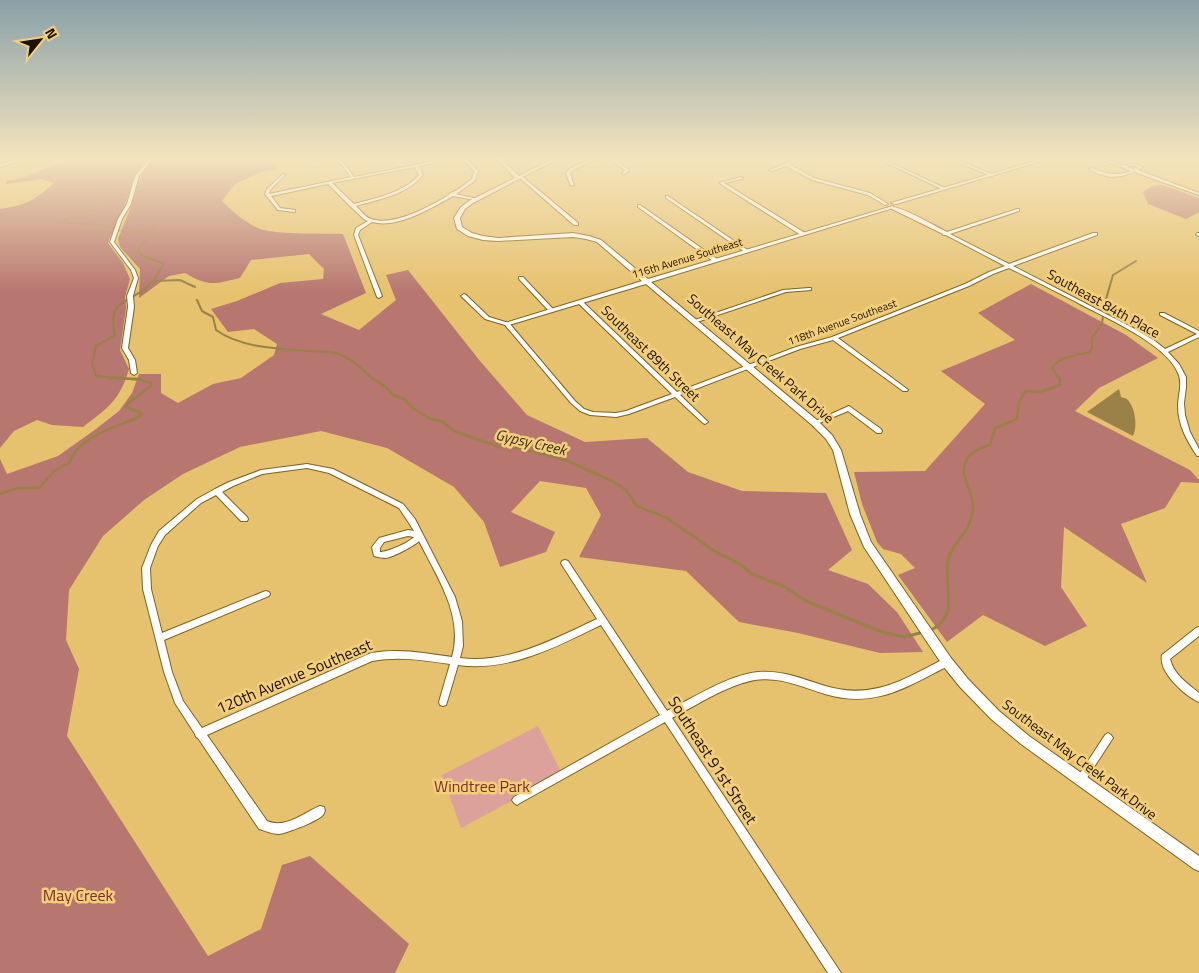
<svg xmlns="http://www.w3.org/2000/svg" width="1199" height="973" font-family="'Titillium Web',sans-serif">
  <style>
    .green { fill: #dba19a }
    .forest { fill: #b7766f }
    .water { fill: #9a8147 }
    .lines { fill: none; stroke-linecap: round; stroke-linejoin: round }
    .stream-far3 { stroke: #9a8147; stroke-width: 1 }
    .stream-far2 { stroke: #9a8147; stroke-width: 2 }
    .stream-far1 { stroke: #9a8147; stroke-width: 2.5 }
    .stream { stroke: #9a8147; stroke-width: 3 }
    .minor-casing { stroke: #7c6222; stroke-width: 2 }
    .tertiary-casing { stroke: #7c6222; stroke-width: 2 }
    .minor { fill: #fff; fill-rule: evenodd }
    .tertiary { fill: #fff; fill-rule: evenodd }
    .labels { text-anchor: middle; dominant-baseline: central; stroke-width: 5; stroke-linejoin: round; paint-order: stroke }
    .far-street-label { font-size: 11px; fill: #1c1200; stroke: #f3cf7c }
    .street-label { font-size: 14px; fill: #1c1200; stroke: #f3cf7c }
    .water-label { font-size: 15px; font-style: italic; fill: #3b2f14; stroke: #f3cf7c }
    .near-street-label { font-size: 16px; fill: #1c1200; stroke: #f3cf7c }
    .near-park-label { font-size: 16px; fill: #7e2e2a; stroke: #f3cf7c }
  </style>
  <rect width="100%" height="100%" fill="#e6c26f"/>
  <!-- green -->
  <path class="green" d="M538,726L562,774L461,828L442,775Z"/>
  <!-- forest -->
  <path class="forest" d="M64,157H150C133,170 131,189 124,208C120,220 112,231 108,243L123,263L130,279L125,297L126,308L120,350L129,369C120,400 108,408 83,427L52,425L37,420L14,431L0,448V209C26,205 34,201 54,183L41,179L6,184L7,181L25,177L64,161Z
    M158,157H273L277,169L261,172L235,184L222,201C233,212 246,223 260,229C280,235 321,233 343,234L366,293L321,314L359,330L396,300L386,275L408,270L480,361L527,415L585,442L647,438L688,472L742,491L826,493L852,550L828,570L868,584L897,612L923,652L880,653L798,633L739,622L686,571L579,557L601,515L586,488L540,481L511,512L555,532L546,552L500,567L484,522L454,487L387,448L321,431L240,447L183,474L144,500L103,536L69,590L66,640L79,669L67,736L208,956L261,929L282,865L310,856L409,944L395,973H0V459L7,474L58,456L96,429L119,411L132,393L139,374H161V393L178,403L213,384L241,378L274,355L277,344L254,329L228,332L211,309L237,301L280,283L323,279L324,269L309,254L251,260L240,278C214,284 209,287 185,273L169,276L139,298L140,269L120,247L118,239L132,204L138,183L147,167Z
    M1162,185L1199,198V212L1186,219L1148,204L1143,192L1152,186Z
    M1031,284L1126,335L1158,358L1099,388L1075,411L1190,470L1199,480V483L1181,482L1165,508L1121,524L1147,583L1064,527L1061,587L1087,626L1045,646L983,615L947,642L898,575L915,568L901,554L883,549L877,542L862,504L854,472L925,471L985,404L941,371L1015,340L978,313Z"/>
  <!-- water -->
  <path class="water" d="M1119,389L1121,397L1127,399C1135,407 1138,426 1133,436L1087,412Z"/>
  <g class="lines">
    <!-- stream-far3 -->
    <path class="stream-far3" d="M132,157L136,160C128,169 115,170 107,179L121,193V196L100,208L65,220L63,223C78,224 117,223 126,235L153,228L157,234L141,245L138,251L144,256"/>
    <!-- stream-far2 -->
    <path class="stream-far2" d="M153,281L180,280L195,287
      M197,300L202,311L213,317L216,330C241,348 279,349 309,351C317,352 328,351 336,353C350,357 364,370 374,380
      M141,380L96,376L92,363L96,346L115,335C107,299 127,305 148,286C155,281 159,271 164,264L142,255
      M1060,380L1052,368C1060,355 1076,356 1090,352L1092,349V338L1102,324L1104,306L1113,275L1136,261"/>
    <!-- stream-far1 -->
    <path class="stream-far1" d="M372,378L386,387L393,395L404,399L413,408L429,418L443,422L454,431L499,447L517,448L566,460L614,482L625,489L637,506L667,518L691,535
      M0,494L18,488H39L54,471L69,463C79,436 114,428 139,417L141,413L126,407L127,404L151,386V383L138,379L109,378
      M963,535C969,526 973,516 973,505C972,488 956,473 969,456C975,450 982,447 990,445L995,428L1017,419L1019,402L1025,391L1040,392L1060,385V378"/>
    <!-- stream -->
    <path class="stream" d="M689,533L714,551L740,564L752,574L785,587L806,601L882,632L904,637L920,633
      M931,630C961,615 943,586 948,560C950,550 958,542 964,533"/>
    <!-- minor casing -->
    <g class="minor-casing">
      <path id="minor" d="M151,157H155L139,176L131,204L122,219L114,242L135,270L138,278L133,296L134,307L128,348L135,360L137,373L134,375L131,373L129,360L122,348L128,307L127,296L134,278L131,270L110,242L118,219L127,204L135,176Z
        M321,157H326L314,161L312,160Z
        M331,157C342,157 348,169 354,177L455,157H461L419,166L423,175C407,195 379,199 356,206C360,210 365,217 371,219C394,227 430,206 449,195L450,193C458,191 465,184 472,179L474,171L461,157H465L478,171L475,181L456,194L477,199L475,200L453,196C431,208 398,229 372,222L360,230L358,235L382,296L379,298L377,297L354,235L356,228L368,221L365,220L351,207L328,184L271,196L280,208L295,210V212H294L278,210L265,194L267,189L283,174L285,175L270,190L269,194L351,177L341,164ZM415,167L419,175C403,193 376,198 354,204L332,183Z
        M595,157H599L572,171L570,174L574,185L571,186L566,174L569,169Z
        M607,157H611L629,170L625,174H623L622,173L625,170Z
        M802,157H806L789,164L814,178L870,193L888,204L885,205L868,195L812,180L786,166L772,171L769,170Z
        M874,157H878L947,189L944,190Z
        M946,157H950L994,175L991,176Z
        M1024,157H1029L1040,161L1037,162Z
        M1095,157C1105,156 1113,164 1123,165C1133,166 1132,161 1143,167L1138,170L1199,193V195L1134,172L1122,176L1110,177L1096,173L1089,169L1091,168C1105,173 1116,177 1131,171ZM1134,165L1138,167L1134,169L1127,167Z
        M516,176L523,177L578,223V225H574L521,179L516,178Z
        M741,177L743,178L742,179L724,183L805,233V235H801L719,183Z
        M666,196H668L749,251L745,252L666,198Z
        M638,205H640L717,259V261H713L638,207Z
        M892,207C905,208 933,225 947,232L1017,209H1019V211L950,234L1009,264L1093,233H1097V235L1013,266L1135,329L1155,341L1165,349L1197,334L1160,315V313H1164L1199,331V337L1168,352L1179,364L1186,377V387L1184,403L1185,415L1190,432L1199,449V456H1197C1187,441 1178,425 1178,406C1178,395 1183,384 1178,373C1166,344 1108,319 1080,304C1057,292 1033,280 1009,268L993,274L969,286L838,338L907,389L908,390L907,391H903L833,340L800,349L680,395L707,421L708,422L705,424L703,423L675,397L629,414L616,417L590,415L580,411L571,403L505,325L485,319L461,296L464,294L466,295L489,317L509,323L575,401L584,409L593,412L616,413L626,411L672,394L578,303V301H582L677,392L796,347L832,337L965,284L989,272L1005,266L946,235H943V234L892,209Z
        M1197,233H1199V236L1196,235Z
        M519,277H523L553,309V311H549L519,279Z
        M809,288H811V290L786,292L697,322L695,323L692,321L783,290Z
        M849,406L881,429L882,431L881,433H877L848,411L817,424L815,425L812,423L813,422Z
        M307,464L333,469L403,504L415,519L455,597L462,621L463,646L460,658C509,664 554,639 597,619L562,565L561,563L562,561L565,560L568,561L667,711C695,697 728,675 758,672C782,670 803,679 825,686C874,700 902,680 944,659L947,658L950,659L951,662L950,665C906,687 876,709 825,694C802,687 780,676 755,680C727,685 697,705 672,718L841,973H828L665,722L520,803L517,805L514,803L512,800L514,797L660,715L601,625C556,647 509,672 458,665L447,702L446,705L443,706L440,705L439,702L450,664C423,660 398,656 372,661L207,735L267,821C286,829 303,813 320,806L324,807L325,811C324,812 324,814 323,815C318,821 287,833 279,834C272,834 266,831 259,829L198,738L196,737L195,734L175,703L164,672L143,589L142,568L151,545L159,531L197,499L215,489L229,482L261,470ZM307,468L329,473L399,508L409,523L414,531L408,530L379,538L372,547L374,556C378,557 382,558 386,558C393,557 414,546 419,541C437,577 464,616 452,657C424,653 399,648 371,653L202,728L183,701L172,672L164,640L269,596L270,594L269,592L266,591L263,592L162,633L151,589L150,568L158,546L165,535L201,503L216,495L241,521H247L248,519L247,517L222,492L233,486L262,474ZM408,536L414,537C408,543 388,552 380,552V548L384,542Z
        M1199,627V636L1170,659C1174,675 1187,683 1199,693V702C1185,696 1158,672 1162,655L1196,628Z
        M1108,733L1111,735L1113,738L1111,741L1083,784L1080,786L1077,784L1075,781L1077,778L1105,735Z"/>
    </g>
    <!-- tertiary casing -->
    <g class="tertiary-casing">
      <path id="tertiary" d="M24,157H30L0,167V164Z
        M495,157H499L519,176L556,157H561L473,203L465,209L460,218L462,227L472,233L483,236L498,238L573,233L589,236L601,240L648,279L893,206V208L651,282L818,421L832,435L841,450L860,514L871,542L951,658L968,679L999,711L1029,736L1199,856V871L1194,869L1021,744L991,719L960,687L943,666L864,547L850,514L833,450L826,439L812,425L646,284L509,325H505V323L642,281L597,242L586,239L573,237L498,241L483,240L468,236L457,229L454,218L461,207L469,201L515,178Z
        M1049,157H1055L896,204L891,203Z"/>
    </g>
    <!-- minor -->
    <use href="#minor" class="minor"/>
    <!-- tertiary -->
    <use href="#tertiary" class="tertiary"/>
  </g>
  <!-- sky -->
  <linearGradient id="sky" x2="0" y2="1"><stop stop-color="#89a0a8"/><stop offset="0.54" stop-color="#f4e4be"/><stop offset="1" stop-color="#f4e4be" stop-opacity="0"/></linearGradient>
  <rect width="1199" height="293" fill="url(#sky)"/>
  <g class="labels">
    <!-- far-street labels -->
    <g class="far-street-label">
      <text transform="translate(687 258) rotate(-17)">116th Avenue Southeast</text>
      <text transform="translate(842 322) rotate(-20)">118th Avenue Southeast</text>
    </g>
    <!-- street labels -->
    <g class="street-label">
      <text transform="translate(1104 303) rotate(29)">Southeast 84th Place</text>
      <text transform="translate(651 353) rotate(44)">Southeast 89th Street</text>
      <text transform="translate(761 358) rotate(41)">Southeast May Creek Park Drive</text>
      <text transform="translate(1080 759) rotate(37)">Southeast May Creek Park Drive</text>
    </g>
    <!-- water labels -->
    <g class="water-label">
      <text transform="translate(531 442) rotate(13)">Gypsy Creek</text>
    </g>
    <!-- near-street labels -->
    <g class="near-street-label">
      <text transform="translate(294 676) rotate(-23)">120th Avenue Southeast</text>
      <text transform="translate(713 760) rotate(57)">Southeast 91st Street</text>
    </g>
    <!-- near-park labels -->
    <g class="near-park-label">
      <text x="482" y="786">Windtree Park</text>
      <text x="78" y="895">May Creek</text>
    </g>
  </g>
  <!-- north arrow -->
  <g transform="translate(40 40) rotate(60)" stroke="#f3cf7c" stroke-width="4" paint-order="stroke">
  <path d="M0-4L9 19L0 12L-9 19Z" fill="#1c1200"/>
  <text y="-8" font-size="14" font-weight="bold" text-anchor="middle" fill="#1c1200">N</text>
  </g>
</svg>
